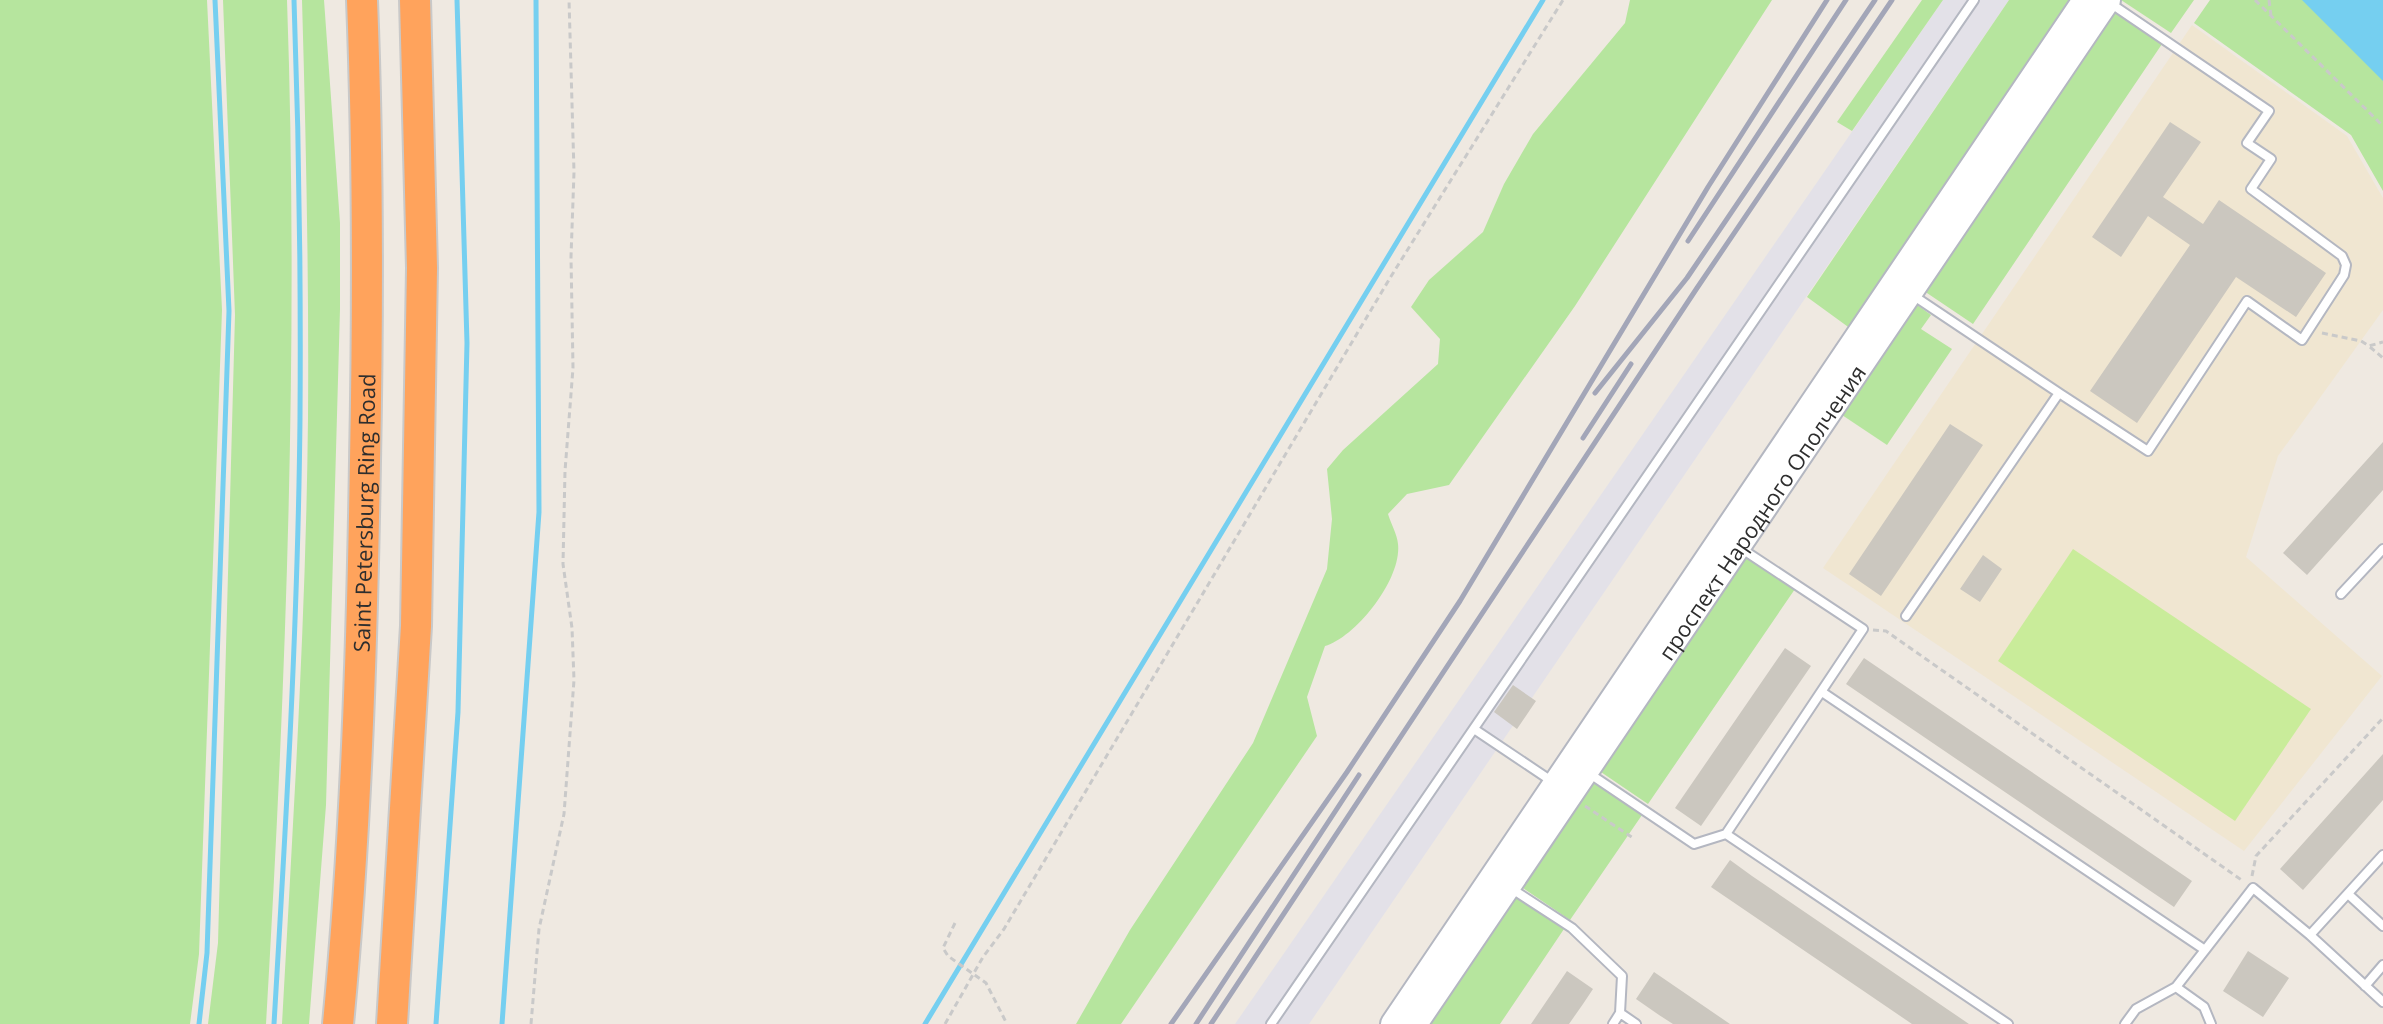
<svg xmlns="http://www.w3.org/2000/svg" width="2383" height="1024" font-family="'Open Sans',sans-serif">
  <style>
    .industrial { fill: #e3e1e8 }
    .education { fill: #f0e6d1 }
    .green { fill: #b6e59e }
    .pitch { fill: #c9ec9a }
    .water { fill: #75cff0 }
    .lines { fill: none; stroke-linecap: round; stroke-linejoin: round }
    .stream { stroke: #75cff0; stroke-width: 5 }
    .building { fill: #cbc7bf }
    .service-casing { stroke: #b4b7c1; stroke-width: 12 }
    .secondary-casing { stroke: #b4b7c1; stroke-width: 28 }
    .motorway-casing { stroke: #c9c9c9; stroke-width: 34 }
    .path { stroke: #c9c9c9; stroke-width: 3; stroke-dasharray: 6 4; stroke-linecap: butt }
    .service { stroke: #fff; stroke-width: 8 }
    .secondary { stroke: #fff; stroke-width: 24 }
    .motorway { stroke: #ffa35c; stroke-width: 30 }
    .rail { stroke: #a3a6b8; stroke-width: 5 }
    .labels { text-anchor: middle; dominant-baseline: central; stroke-width: 6; stroke-linejoin: round; paint-order: stroke }
    .street-label { font-size: 22px; fill: #2e2e2e; stroke: #fff }
  </style>
  <rect width="100%" height="100%" fill="#efe9e1"/>
  <!-- industrial -->
  <path class="industrial" d="M1943,0H2009L1309,1024H1235Z"/>
  <!-- education -->
  <path class="education" d="M2192,25L2347,136L2383,198V310L2278,456L2246,557L2382,676L2244,851L1823,568Z"/>
  <!-- green -->
  <path class="green" d="M0,0H207L222,310L199,954L190,1024H0Z
    M223,0H287C299,342 286,683 266,1024H208L218,943L235,315Z
    M302,0H324L340,223V309L326,805L309,1024H282C293,822 306,620 308,418C309,279 306,139 302,0Z
    M1630,0H1772L1575,306L1449,485L1407,494L1388,514C1391,524 1397,534 1398,544C1402,579 1356,637 1325,646L1307,697L1317,736L1121,1024H1076L1130,930L1253,743L1327,569L1332,519L1327,469L1343,450L1438,364L1440,339L1411,307L1429,280L1483,232L1504,184L1533,134L1625,23Z
    M1922,0H1943L1852,131L1837,122Z
    M2009,0H2074L1851,329L1807,297Z
    M2121,0H2194L2171,33Z
    M2210,0H2383V191L2351,135L2194,23Z
    M2113,11L2162,44L1973,324L1924,291Z
    M1916,304L1931,315L1921,329L1952,349L1887,445L1842,415Z
    M1745,555L1795,589L1648,804L1598,770Z
    M1591,781L1642,815L1570,920L1520,886Z
    M1514,896L1564,929L1500,1024H1428Z"/>
  <!-- pitch -->
  <path class="pitch" d="M2073,549L2311,709L2235,821L1998,661Z"/>
  <!-- water -->
  <path class="water" d="M2302,0H2383V81Z"/>
  <g class="lines">
    <!-- stream -->
    <path class="stream" d="M199,1024L207,953L229,311L215,0
      M274,1024C286,822 298,620 300,418C301,279 299,139 294,0
      M436,1024L458,712L467,343L457,0
      M502,1024L539,512L536,0
      M925,1024L1543,0"/>
  </g>
  <!-- building -->
  <path class="building" d="M2170,122L2201,142L2163,197L2203,224L2219,200L2326,273L2296,317L2236,277L2137,423L2090,391L2190,245L2148,216L2121,257L2092,237Z
    M1950,424L1983,445L1881,596L1849,574Z
    M2383,442V490L2307,575L2283,553Z
    M1983,555L2002,569L1980,602L1960,589Z
    M1785,648L1811,666L1701,826L1675,808Z
    M1864,658L2192,881L2174,907L1846,684Z
    M1513,685L1536,701L1517,729L1494,712Z
    M2383,754V800L2303,890L2280,869Z
    M1730,860L1752,876L1969,1024H1912L1711,887Z
    M2248,951L2289,978L2263,1017L2223,991Z
    M1567,971L1593,989L1583,1004L1569,1024H1531Z
    M1654,972L1730,1024H1673L1659,1015L1636,999Z"/>
  <g class="lines">
    <!-- service casing -->
    <g class="service-casing">
      <path id="service" d="M2059,393L2148,451L2247,301L2302,340L2344,275L2346,265L2342,256L2251,189L2271,159L2247,143L2269,111L2110,3
        M2341,594L2383,549
        M1906,616L2059,393L1911,294
        M1822,692L2205,950L2176,987L2136,1009L2125,1024
        M1474,729L1553,782
        M1590,774L1694,844L1726,834L1863,629L1739,547
        M1726,834L2008,1024
        M1512,889L1572,928L1622,976L1620,1013L1613,1024
        M2348,894L2383,926
        M2310,935L2383,855
        M2205,950L2253,888L2310,935L2383,1002
        M2365,986L2383,965
        M2176,987L2204,1007L2211,1024
        M1620,1013L1636,1024
        M1271,1024L1974,0"/>
    </g>
    <!-- secondary casing -->
    <g class="secondary-casing">
      <g id="secondary">
        <path d="M1393,1024L2085,0"/>
        <path id="s1" d="M1415,1024L2108,0"/>
      </g>
    </g>
    <!-- motorway casing -->
    <g class="motorway-casing">
      <g id="motorway">
        <path id="s2" d="M338,1024C356,837 362,649 365,461C368,307 368,153 362,0"/>
        <path d="M392,1024L416,626L422,268L415,0"/>
      </g>
    </g>
    <!-- path -->
    <path class="path" d="M2255,0L2383,126
      M2269,0L2271,16
      M2322,333L2361,341L2369,346L2383,342
      M2370,347L2383,358
      M1873,630L1886,631L2243,881
      M1585,806L1633,838
      M2252,876L2256,856L2383,718
      M955,923L943,948L948,956L986,983L1007,1024
      M531,1024L539,929L564,814L574,680L572,628L563,564L565,471L573,368L571,257L574,172L569,0
      M945,1024L983,957L1004,929L1390,278L1563,0"/>
    <!-- service -->
    <use href="#service" class="service"/>
    <!-- secondary -->
    <use href="#secondary" class="secondary"/>
    <!-- motorway -->
    <use href="#motorway" class="motorway"/>
    <!-- rail -->
    <path class="rail" d="M1688,241L1846,0
      M1595,393L1687,278L1875,0
      M1583,438L1631,364
      M1171,1024L1347,772L1460,601L1708,187L1827,0
      M1196,1024L1359,775
      M1211,1024L1697,288L1892,0"/>
  </g>
  <g class="labels">
    <!-- street labels -->
    <g class="street-label">
      <text stroke="none"><textPath href="#s2" startOffset="512">Saint Petersburg Ring Road</textPath></text>
      <text stroke="none"><textPath href="#s1" startOffset="618">проспект Народного Ополчения</textPath></text>
    </g>
  </g>
</svg>
